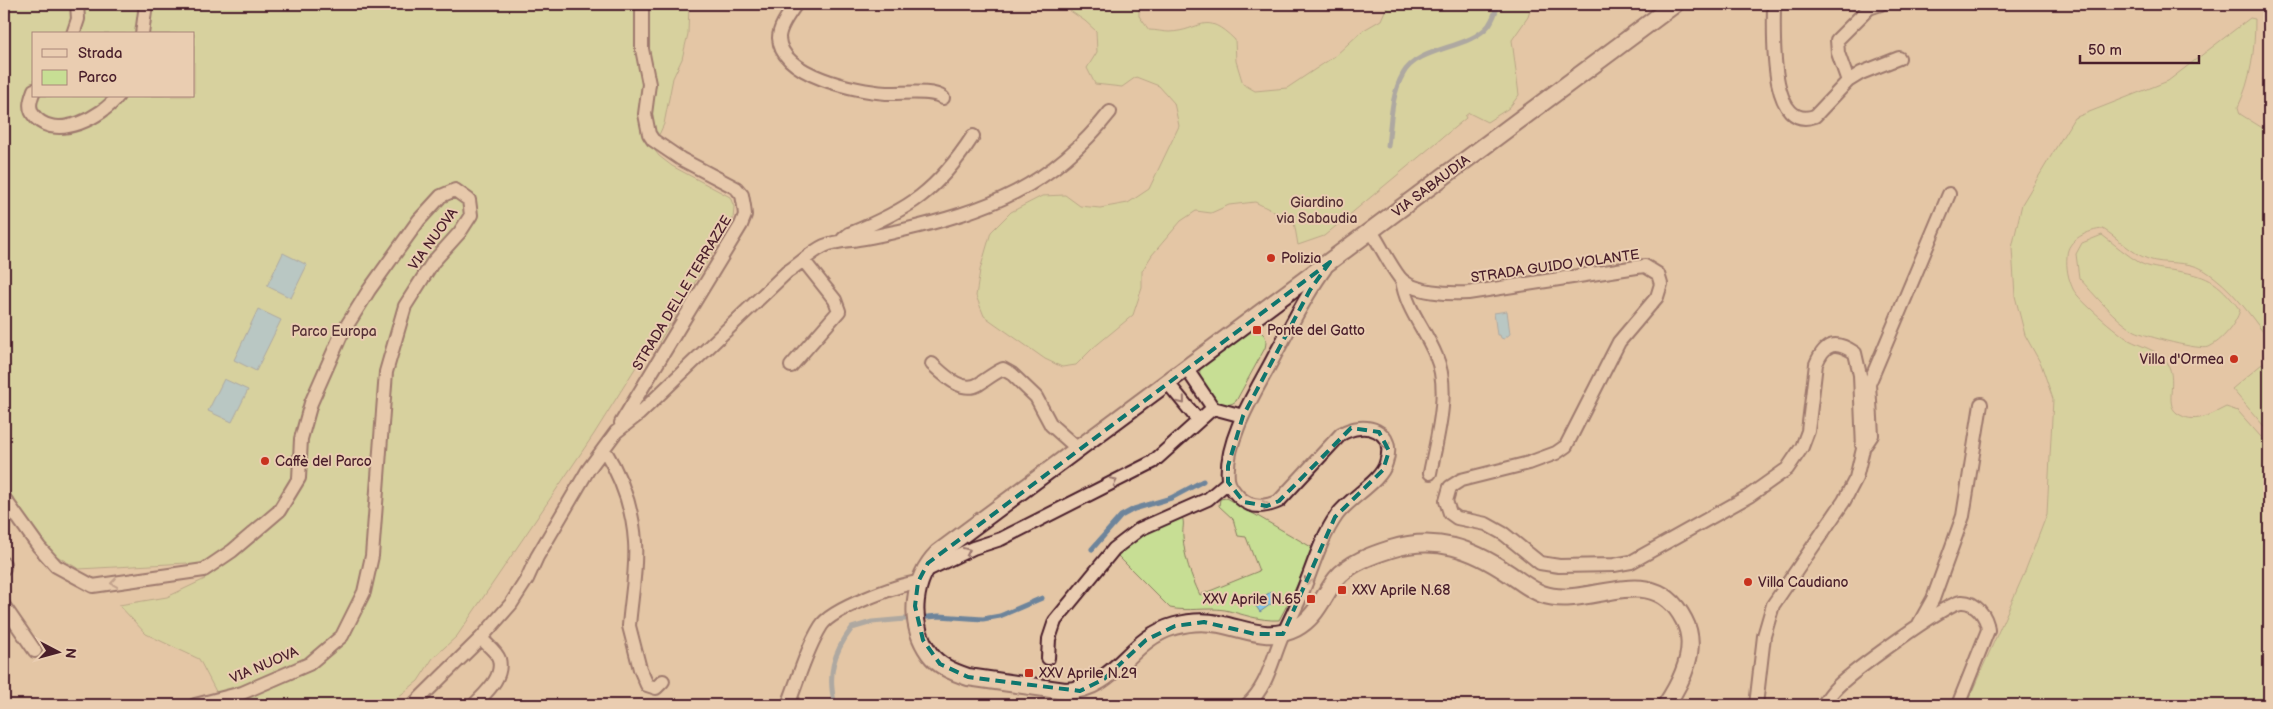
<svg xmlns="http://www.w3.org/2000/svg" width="2273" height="709" font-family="'Balsamiq Sans',sans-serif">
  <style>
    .green { fill: #c7de94; stroke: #887e60; fill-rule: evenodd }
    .water { fill: #85c7e6; stroke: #6d849b }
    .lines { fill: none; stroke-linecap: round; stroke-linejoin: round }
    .stream { stroke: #6d849b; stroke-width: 5 }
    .minor-casing { stroke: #4a1f2b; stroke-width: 16 }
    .tertiary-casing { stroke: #4a1f2b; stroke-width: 20 }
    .minor { stroke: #eacdb1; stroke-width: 12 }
    .tertiary { stroke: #eacdb1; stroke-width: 16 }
    .oneway { stroke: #9a766e }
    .marked { fill: none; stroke: #0f766e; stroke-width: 4; stroke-dasharray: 10 6; stroke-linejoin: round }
    .poi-dot { fill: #c8321e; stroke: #eacdb1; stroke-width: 2 }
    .labels { text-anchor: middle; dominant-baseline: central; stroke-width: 4; stroke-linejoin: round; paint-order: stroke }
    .street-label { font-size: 14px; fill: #4a1f2b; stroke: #eacdb1 }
    .park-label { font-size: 14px; fill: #563236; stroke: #eacdb1 }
    .poi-label { font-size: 14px; fill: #4a1f2b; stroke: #eacdb1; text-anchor: start }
  </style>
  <rect width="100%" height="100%" fill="#e4c6a5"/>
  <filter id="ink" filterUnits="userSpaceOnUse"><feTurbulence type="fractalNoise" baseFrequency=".02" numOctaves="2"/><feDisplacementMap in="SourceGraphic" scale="10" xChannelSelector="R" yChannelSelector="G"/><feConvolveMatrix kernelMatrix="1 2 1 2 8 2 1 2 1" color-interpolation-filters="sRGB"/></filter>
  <g filter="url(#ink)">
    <!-- green -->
    <path class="green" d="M4,4H689L688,34L682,59L673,78L664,124L653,148L659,156L672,166L730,197L734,207L733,219L659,342L651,343L594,434L457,636L433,658L418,681L388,705H223L199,659L146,634L119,605L167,597L205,579L187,563L79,569L48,551L4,486V315L6,306L4,300ZM34,34H194V96H34Z
      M1060,4H1139V16L1149,30C1156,30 1163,32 1169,32C1202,31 1204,9 1235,40L1236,61L1243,84L1255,91L1287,88L1335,56L1362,31L1381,20L1388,4H1532L1528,17L1512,40L1519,95L1509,108L1487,122L1469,113L1465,116L1466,118L1324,236L1298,245L1293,216L1290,220L1284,221L1273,211L1255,202L1229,205L1211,213L1196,211L1181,221L1152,255L1142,271V288L1133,315L1093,348L1076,365L1062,367L1045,359L984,316L976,296L980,270L991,232L1011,212L1042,196L1065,195L1080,206L1100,208L1128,203L1149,189L1179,126L1174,103L1159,86L1136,77L1122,87L1095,84L1087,68L1097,52L1096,31L1085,21Z
      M2250,18L2255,19C2255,49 2251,80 2238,107L2240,114L2269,132V340C2250,315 2232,287 2204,270C2188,260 2165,265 2148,259C2131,253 2118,238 2103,229C2089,230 2067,239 2067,256C2066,268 2068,278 2073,289C2078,300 2118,333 2129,340C2140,346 2157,350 2165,360C2180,378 2163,403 2177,413C2194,425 2210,415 2226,407L2238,411L2269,446V705H1966L2024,574L2047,514L2053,399L2041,364L2025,335L2015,296L2012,248L2022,204L2074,118L2168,81Z
      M2102,235C2114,244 2127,255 2140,263C2148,267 2160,269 2170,270C2207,275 2217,280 2240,310C2236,324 2222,341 2209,347C2200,351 2145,336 2135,331C2116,321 2094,294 2079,278L2076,254L2082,243Z
      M1251,331C1264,330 1268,337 1265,348L1236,401C1220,415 1197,384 1200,369Z
      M2268,359L2269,360V432L2232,389Z
      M1226,498L1313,548L1293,594L1279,620C1259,621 1243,614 1225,610C1206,607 1188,612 1170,608L1117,555C1136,537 1158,527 1182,517C1185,524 1182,528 1183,536C1184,557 1191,576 1200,595L1259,571L1246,537L1238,536L1233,519L1219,506L1220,499Z"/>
    <!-- water -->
    <path class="water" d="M283,253L307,265L291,298L267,286Z
      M258,309L281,320L256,371L234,360Z
      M1507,311L1510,334L1504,339L1501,338L1500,335H1497L1494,313Z
      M224,379L248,390L232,422L208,411Z
      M1272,591L1278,599L1260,612L1254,603Z"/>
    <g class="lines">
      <!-- stream -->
      <path class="stream" d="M1388,146C1391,122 1391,95 1403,74C1418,46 1469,50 1489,25C1493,19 1496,11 1498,4
        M1092,549L1121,516L1134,509L1171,498L1203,481
        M835,705C827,675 833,653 852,628L872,622L939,616L983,619L1000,616L1042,598"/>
      <!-- minor casing -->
      <g class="minor-casing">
        <path id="minor" d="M796,4C790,13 779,26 779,38C781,76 857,91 886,93C901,94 932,89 943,98
          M1774,4C1774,30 1768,133 1815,116L1848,81L1861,73L1899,58
          M73,34L78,19L77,4
          M142,34L146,4
          M1848,81L1838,53L1837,40L1869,8L1881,4
          M34,90C30,101 27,109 36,118C58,140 102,117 118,96
          M1371,231C1381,246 1389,264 1400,278C1413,293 1450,294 1468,293L1637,267L1645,266L1658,274L1661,284L1657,297L1619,342L1566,446L1556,453L1529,463L1461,480L1450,487L1446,501L1450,513L1457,518L1486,524L1504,534L1540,563L1559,566L1614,565L1631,562L1749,496L1787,469L1802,447L1808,431L1816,364C1825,342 1836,340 1855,353L1860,375L1863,449L1856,478L1844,501L1773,605L1764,636L1756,705
          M843,239L849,234C910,209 937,191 973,136
          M1402,280C1406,309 1425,329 1436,356C1451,390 1437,437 1430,473
          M932,364C944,375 962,394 979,384C987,379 994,373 1003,369L1012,374L1036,397L1051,425L1078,449
          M791,366L839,311L835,300L804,261
          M1186,368L1213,408
          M1167,382L1198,420
          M621,423L741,225L745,215L744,206L742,195L736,188L681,159L653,140L649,134L645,114L649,84L642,49V4
          M1862,445L1866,444L1872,435L1869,384L1949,194
          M604,449C621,477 633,509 635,542C637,570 631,599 629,626L640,669L647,685L656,688L663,681
          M4,498L39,547L56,566L93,586L204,570L232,551L279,511L299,478L301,439L311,403L341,335L369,290L419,220L441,196L455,190L469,200L471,215L460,232L433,262L405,306L386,372L372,556L364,592L342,636L309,664L242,693L195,705
          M4,564V568
          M925,571L973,548L1001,539L1153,462L1213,408L1243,416
          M4,606L35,651
          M1919,624L1933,599L1963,516L1981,404
          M481,638L511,604L527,579L537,557L588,470L616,432L639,414L787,272C800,264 811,252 824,246C835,241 846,241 858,239C872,237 885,234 899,231C989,210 1051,187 1110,112
          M1048,658L1049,639L1055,621L1114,549L1140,529L1208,499L1228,482
          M413,705L481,638C486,644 497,652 499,659C504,678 485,693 474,705
          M788,705C798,680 806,650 821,626C831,609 898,585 918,582
          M1247,705C1267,687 1271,663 1281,639C1287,625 1294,612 1300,598C1312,570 1320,539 1337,515C1349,498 1381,482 1386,463C1397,430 1365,420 1341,434L1279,501C1266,507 1252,509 1240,498C1235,493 1229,487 1228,479C1224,439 1257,390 1275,355C1291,326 1305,296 1325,269
          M1823,705C1827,699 1832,692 1837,687C1851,673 1945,603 1961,602C1975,601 1987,616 1988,630L1958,705"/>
      </g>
      <!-- tertiary casing -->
      <g class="tertiary-casing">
        <path id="tertiary" d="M1666,705C1682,681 1699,648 1684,620C1652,557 1589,611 1542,594C1529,589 1519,580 1508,573C1472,549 1436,535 1391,549C1372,555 1349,563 1336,579C1323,596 1316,618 1296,628C1269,642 1246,629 1219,624C1205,621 1189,622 1175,626C1127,639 1118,689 1065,691L968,677C953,672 938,666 929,653C907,622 913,578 938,553L1675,4"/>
      </g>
      <!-- minor -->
      <use href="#minor" class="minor"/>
      <!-- tertiary -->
      <use href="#tertiary" class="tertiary"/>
    </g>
    <!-- one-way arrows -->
    <defs><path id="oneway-chevron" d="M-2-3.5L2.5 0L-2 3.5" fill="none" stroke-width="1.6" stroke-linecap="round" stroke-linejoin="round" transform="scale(1.25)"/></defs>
    <g class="oneway">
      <use href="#oneway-chevron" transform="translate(1182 401) rotate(51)"/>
      <use href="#oneway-chevron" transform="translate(1386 446) rotate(77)"/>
      <use href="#oneway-chevron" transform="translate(1114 481) rotate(-27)"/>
      <use href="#oneway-chevron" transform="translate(1266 505) rotate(-10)"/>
      <use href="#oneway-chevron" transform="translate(967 551) rotate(-25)"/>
      <use href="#oneway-chevron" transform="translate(1308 581) rotate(111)"/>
      <use href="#oneway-chevron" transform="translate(114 583) rotate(172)"/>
    </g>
  </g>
  <!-- marked area -->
  <path d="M0 0H2273V709H0ZM1330,262L1310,290L1243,416L1228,466V482L1244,502L1267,506L1279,501L1351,428L1379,432L1389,451L1383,470L1335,517L1283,634H1255L1204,622L1175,626L1146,640L1104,679L1080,691L968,677L940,664L923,640L915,606L918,582L928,563Z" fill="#e4c6a5" fill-opacity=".55" fill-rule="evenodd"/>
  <path class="marked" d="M1330,262L1310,290L1243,416L1228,466V482L1244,502L1267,506L1279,501L1351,428L1379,432L1389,451L1383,470L1335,517L1283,634H1255L1204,622L1175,626L1146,640L1104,679L1080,691L968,677L940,664L923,640L915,606L918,582L928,563Z"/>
  <!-- markers -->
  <g class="poi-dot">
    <circle cx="1271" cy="258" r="5"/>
    <rect x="1252" y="325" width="10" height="10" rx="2.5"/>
    <circle cx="2234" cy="359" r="5"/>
    <circle cx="265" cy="461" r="5"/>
    <circle cx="1748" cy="582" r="5"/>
    <rect x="1337" y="585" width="10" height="10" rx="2.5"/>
    <rect x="1306" y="594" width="10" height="10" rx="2.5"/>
    <rect x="1024" y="668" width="10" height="10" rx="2.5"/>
  </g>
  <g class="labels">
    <!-- street labels -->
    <g class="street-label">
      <text transform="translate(1431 186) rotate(-37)">VIA SABAUDIA</text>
      <text transform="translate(433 239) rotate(-54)">VIA NUOVA</text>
      <text transform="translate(1555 266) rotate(-8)">STRADA GUIDO VOLANTE</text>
      <text transform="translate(682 293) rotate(-59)">STRADA DELLE TERRAZZE</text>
      <text transform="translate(264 665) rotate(-23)">VIA NUOVA</text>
    </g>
    <!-- park labels -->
    <g class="park-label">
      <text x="1317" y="202">Giardino<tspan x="1317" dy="16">via Sabaudia</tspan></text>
      <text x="334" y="331">Parco Europa</text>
    </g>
    <!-- poi labels -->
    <g class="poi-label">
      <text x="1281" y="258">Polizia</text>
      <text x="1267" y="330">Ponte del Gatto</text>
      <text x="2224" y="359" text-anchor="end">Villa d'Ormea</text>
      <text x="275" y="461">Caffè del Parco</text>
      <text x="1758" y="582">Villa Caudiano</text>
      <text x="1352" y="590">XXV Aprile N.68</text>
      <text x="1301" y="599" text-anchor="end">XXV Aprile N.65</text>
      <text x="1039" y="673">XXV Aprile N.29</text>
    </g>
  </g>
  <!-- margin -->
  <rect width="2273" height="709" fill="none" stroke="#eacdb1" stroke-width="20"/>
  <rect x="10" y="10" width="2253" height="689" fill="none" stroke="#4a1f2b" stroke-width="2" filter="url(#ink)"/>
  <!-- legend -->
  <rect x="32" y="32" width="162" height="65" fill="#eacdb1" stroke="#aa877b"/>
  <rect x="42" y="49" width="25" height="8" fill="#eacdb1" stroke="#aa877b"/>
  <text x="78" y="58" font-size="15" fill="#4a1f2b">Strada</text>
  <rect x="42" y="70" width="25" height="15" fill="#c7de94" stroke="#aa877b"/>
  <text x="78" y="82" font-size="15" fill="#4a1f2b">Parco</text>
  <!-- north arrow -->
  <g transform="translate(58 652) rotate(96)" stroke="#eacdb1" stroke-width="4" paint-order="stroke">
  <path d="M0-4L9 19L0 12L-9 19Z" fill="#4a1f2b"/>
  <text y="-8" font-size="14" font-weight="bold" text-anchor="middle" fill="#4a1f2b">N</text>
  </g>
  <!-- scale -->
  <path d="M2080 55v8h119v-8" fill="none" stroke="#4a1f2b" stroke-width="2.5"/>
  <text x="2088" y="55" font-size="15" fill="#4a1f2b" stroke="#eacdb1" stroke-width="4" paint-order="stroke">50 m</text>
</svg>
